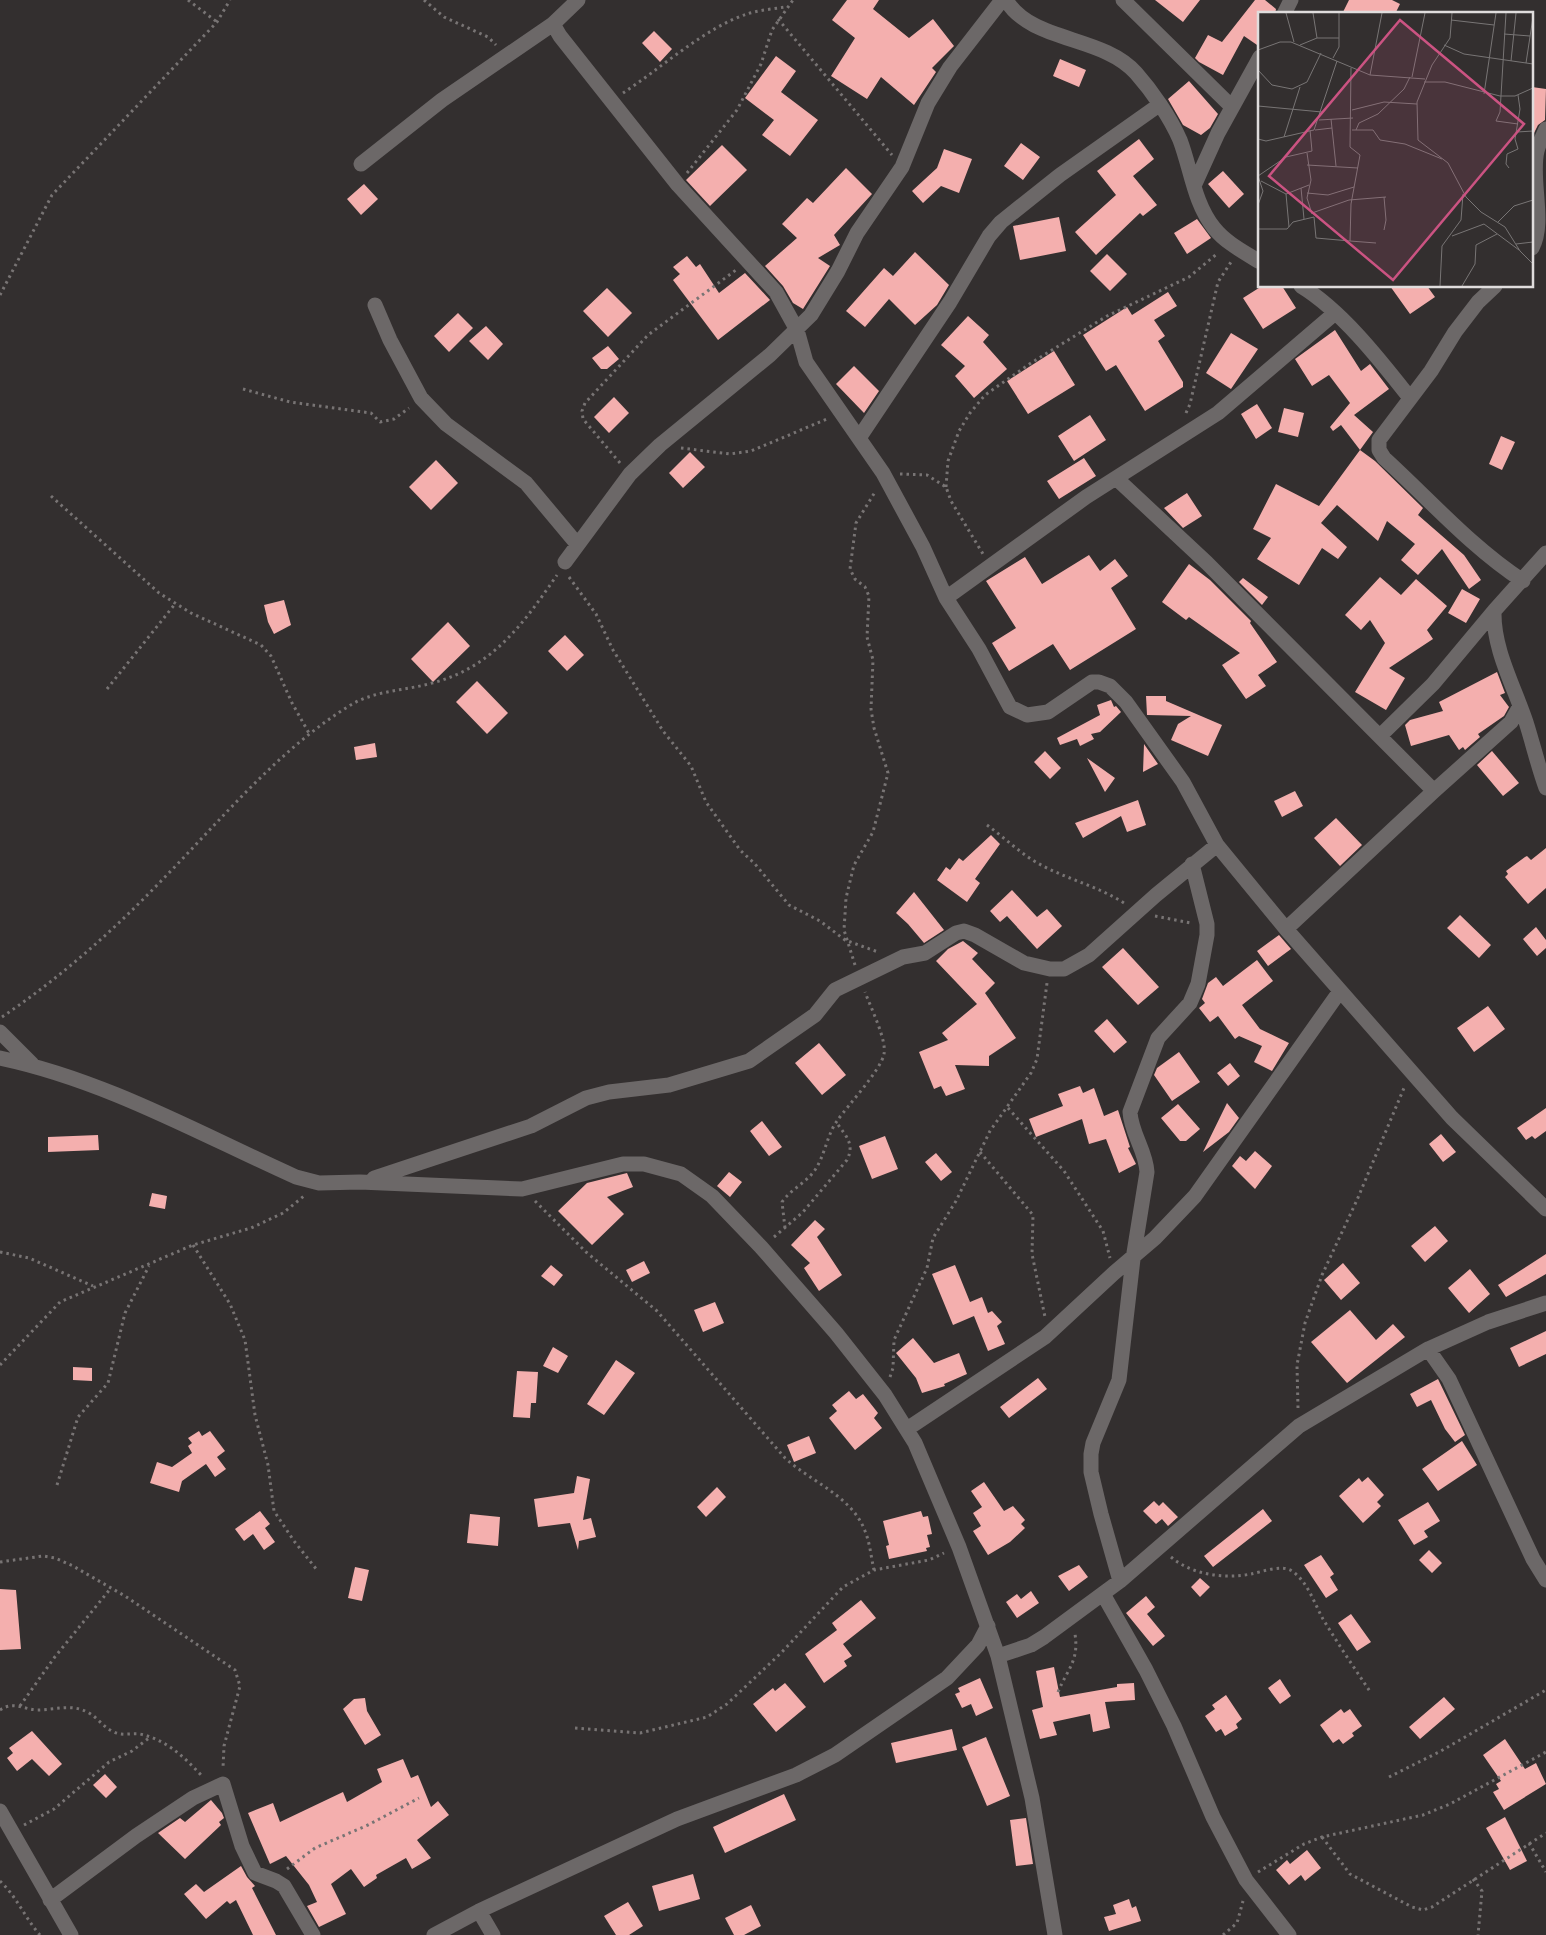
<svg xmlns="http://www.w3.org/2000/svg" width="1546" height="1935" font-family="'Open Sans',sans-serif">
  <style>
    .building { fill: #f4afae }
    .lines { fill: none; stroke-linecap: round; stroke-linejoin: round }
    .path { stroke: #787474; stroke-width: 3; stroke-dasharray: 2.5 4; stroke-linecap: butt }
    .street { stroke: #6c6868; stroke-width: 15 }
    .inset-road { fill: none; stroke: #787575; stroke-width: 1 }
    .view { fill: #cb5382; fill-opacity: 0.15; stroke: #cb5382; stroke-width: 2.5 }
    .inset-edge { fill: none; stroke: #e0dddd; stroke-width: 2.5 }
  </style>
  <rect width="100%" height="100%" fill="#332f2f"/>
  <!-- building -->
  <path class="building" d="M847,0H879L873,9L909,38L933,19L954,46L932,68L936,72L914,105L881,77L867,99L831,76L855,38L832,20Z
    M1155,0H1200L1183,22Z
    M1255,0H1265L1276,9L1275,14H1260V47L1244,36L1223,75L1199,62L1195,58L1208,35L1222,42Z
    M1349,0H1392L1400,4L1395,14H1342Z
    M654,31L672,49L660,62L642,43Z
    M776,56L796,71L781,92L818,120L790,156L762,135L774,120L745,98Z
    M1060,59L1086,70L1079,87L1053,76Z
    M1189,81L1218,114L1210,128L1201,135L1183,125L1168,99Z
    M1532,87L1546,89L1545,120L1538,125L1532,137Z
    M1139,139L1154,159L1133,176L1157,205L1143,216L1140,213L1096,255L1075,232L1116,195L1097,171Z
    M1021,143L1040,157L1023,180L1004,166Z
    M722,145L747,170L710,206L686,180Z
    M944,149L972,159L959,193L941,186L923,203L912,191L937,168Z
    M846,168L872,194L834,235L840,245L818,258L830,266L803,309L793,303L783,286L765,266L797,238L782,224L807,198L813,203Z
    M1223,171L1244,194L1229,208L1208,184Z
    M364,184L378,199L361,215L347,199Z
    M1059,217L1066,251L1020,260L1013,226Z
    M1197,219L1211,238L1187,254L1174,233Z
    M915,252L949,285L937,305L915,325L889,299L865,327L846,311L884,268L893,276Z
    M1107,254L1127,274L1110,291L1090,271Z
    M687,256L696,267L700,264L719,293L745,273L770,300L718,340L673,280L680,274L673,267Z
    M1262,286H1282L1296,308L1263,329L1243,298Z
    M1390,286H1427L1435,297L1410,314Z
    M607,288L632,313L608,337L583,311Z
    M1168,292L1177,306L1154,320L1165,336L1158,341L1183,382V387L1145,411L1116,365L1106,371L1083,335L1127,307L1132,315Z
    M458,313L473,328L449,352L434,336Z
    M968,316L989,335L983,342L1007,369L974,398L955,376L965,366L941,345Z
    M486,326L503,344L488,360L469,341Z
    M1335,330L1361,371L1370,364L1389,389L1354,415L1373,432L1360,450L1341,425L1333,431L1330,427L1350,403L1329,375L1312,386L1295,359Z
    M1231,333L1258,349L1231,389L1206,373Z
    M608,346L619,359L607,369H601L592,358Z
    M1054,351L1075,385L1028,414L1007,381Z
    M854,366L879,391L864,413L836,384Z
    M614,397L629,413L609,433L594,417Z
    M1257,404L1272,428L1256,439L1241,414Z
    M1284,408L1304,413L1298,437L1278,432Z
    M1090,415L1106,440L1074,461L1058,436Z
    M1501,436L1515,442L1502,470L1489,464Z
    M1360,450L1375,461L1423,508L1418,515L1464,555L1481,580L1469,589L1442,549L1418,575L1401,560L1415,544L1387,521L1378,541L1337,505L1321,523L1347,547L1338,559L1322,548L1299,585L1257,559L1271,538L1253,529L1276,484L1319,506Z
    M690,452L705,467L683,488L669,473Z
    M1084,458L1096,476L1059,499L1047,481Z
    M436,460L458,483L431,510L409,487Z
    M1187,493L1202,516L1183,528L1164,508Z
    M1089,555L1100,571L1115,559L1128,576L1111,588L1136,629L1070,670L1053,644L1009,671L992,643L1016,628L986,581L1025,557L1042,584Z
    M1189,564L1210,580L1251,621L1250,623L1277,662L1258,675L1266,686L1246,699L1222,665L1240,653L1189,617L1186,620L1162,602Z
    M1380,577L1401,595L1416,579L1447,606L1427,630L1433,639L1389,668L1405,678L1386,710L1355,692L1385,643L1370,620L1361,630L1345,615Z
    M1243,578L1268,597L1262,605L1239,582Z
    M1462,589L1480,599L1466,623L1448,613Z
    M284,600L291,625L274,634L268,622L264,605Z
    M448,622L470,646L433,682L411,659Z
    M565,635L584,655L567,671L548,651Z
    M1497,672L1505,693L1500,695L1509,707L1504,716L1478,734L1480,737L1465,750L1463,747L1459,750L1449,735L1411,746L1405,725L1410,720L1443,711L1439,702Z
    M477,681L508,713L487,734L456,702Z
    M1146,696H1166V701L1222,725L1208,756L1171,740L1178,724L1191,716L1147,715Z
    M1111,700L1114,707L1116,706L1121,712L1100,732L1091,734L1094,739L1080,746L1077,739L1060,745L1057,738L1100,715L1097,705Z
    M375,743L377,757L356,760L354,747Z
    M1144,744L1158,764L1143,772Z
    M1045,751L1061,768L1050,779L1034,762Z
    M1492,751L1519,783L1503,796L1477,765Z
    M1087,758L1115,778L1105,792Z
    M1295,791L1303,806L1282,817L1274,801Z
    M1138,800L1146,825L1127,832L1121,816L1083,838L1075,823Z
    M1336,818L1362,845L1340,866L1314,838Z
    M991,835L1000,844L975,879L980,883L967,902L937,880L946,867L950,870L959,858L963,861Z
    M1546,848V888L1528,904L1505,877L1508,874L1506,871L1525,857L1527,856L1531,860Z
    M1012,890L1037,917L1047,909L1062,926L1037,949L1007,916L1000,922L990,911Z
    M914,892L944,930L924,943L908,924L896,913Z
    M1460,915L1491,945L1479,958L1447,928Z
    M1536,927L1546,940V948L1537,956L1523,939Z
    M1279,935L1291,949L1268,966L1257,951Z
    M963,941L978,953L972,959L995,983L985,993L1016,1038L989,1056V1066L955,1065L965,1089L946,1096L941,1086L934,1089L919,1052L948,1040L942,1033L977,1004L936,961L948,949Z
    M1123,948L1159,987L1138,1005L1102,967Z
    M1257,960L1273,981L1242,1005L1260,1029L1289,1043L1272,1071L1254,1062L1262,1046L1239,1036L1235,1039L1218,1016L1210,1022L1199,1008L1205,1003L1202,999L1208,983L1216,977L1223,986Z
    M1488,1006L1505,1029L1474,1052L1457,1028Z
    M1107,1019L1127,1042L1114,1053L1094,1031Z
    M819,1043L846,1075L822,1095L795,1063Z
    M1179,1052L1200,1082L1172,1101L1154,1075L1157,1068Z
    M1230,1063L1240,1076L1228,1086L1217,1073Z
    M1080,1086L1083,1093L1094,1088L1104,1116L1118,1110L1130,1147L1128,1148L1136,1164L1119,1173L1106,1139L1089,1144L1082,1119L1036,1137L1029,1119L1063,1106L1058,1094Z
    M1227,1103L1239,1118L1229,1132L1203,1152Z
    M1178,1104L1200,1129L1186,1141H1180L1161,1118Z
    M1546,1108V1131L1535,1139L1532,1136L1526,1140L1517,1128Z
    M762,1121L782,1147L769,1156L750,1131Z
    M1441,1134L1456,1152L1443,1162L1429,1144Z
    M98,1135L99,1150L48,1152V1137Z
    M885,1136L898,1169L872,1179L859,1146Z
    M1255,1151L1272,1166L1255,1189L1232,1166L1240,1156L1246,1161Z
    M936,1153L952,1172L941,1181L925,1162Z
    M729,1172L742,1182L730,1197L717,1186Z
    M627,1173L633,1187L607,1197L624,1214L592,1245L558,1211L587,1183Z
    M152,1193L167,1196L165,1209L149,1206Z
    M815,1220L825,1229L817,1237L842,1275L819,1291L804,1268L810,1263L791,1245Z
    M1435,1226L1448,1241L1425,1262L1411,1246Z
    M1546,1254V1274L1506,1297L1498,1285Z
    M644,1261L650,1273L632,1282L626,1270Z
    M1343,1263L1360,1283L1341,1300L1324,1280Z
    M551,1265L563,1275L554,1286L541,1276Z
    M955,1265L970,1302L982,1297L988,1313L992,1311L1002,1322L997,1326L1005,1344L988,1351L974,1316L953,1325L932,1274Z
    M1470,1269L1490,1294L1469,1313L1448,1288Z
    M715,1302L724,1323L703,1332L694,1310Z
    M1350,1310L1376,1340L1393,1324L1405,1337L1347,1383L1311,1342Z
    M1546,1331V1354L1519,1367L1510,1348Z
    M913,1338L934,1363L959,1353L967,1374L944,1384L945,1386L922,1393L916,1378L896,1353Z
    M553,1347L568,1356L558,1373L543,1366Z
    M616,1360L635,1373L604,1415L587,1404Z
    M73,1367L92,1368V1381L73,1380Z
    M517,1371L538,1372L536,1403H531L530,1418L513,1417Z
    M1038,1378L1047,1389L1009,1418L1000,1407Z
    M1438,1379L1465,1435L1455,1442L1445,1429L1431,1400L1417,1407L1410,1394Z
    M849,1391L856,1399L863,1394L878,1413L874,1418L882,1428L855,1450L829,1418L837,1411L832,1405Z
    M199,1431L202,1436L210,1431L225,1451L217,1457L226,1469L215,1477L206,1464L182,1481L179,1492L150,1483L157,1462L172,1467L192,1453L188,1446L192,1443L188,1438Z
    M809,1436L816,1453L794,1462L787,1445Z
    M1462,1441L1477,1465L1438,1491L1422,1469Z
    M577,1476L590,1479L583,1520L591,1518L596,1537L579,1541L578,1550L570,1523L538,1527L534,1499L574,1493Z
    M1368,1477L1384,1495L1377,1502L1381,1506L1363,1523L1339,1496L1359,1478L1362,1482Z
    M984,1482L1004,1511L1013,1506L1025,1520L1021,1524L1025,1528L1010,1542L988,1555L973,1531L981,1526L973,1513L982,1507L971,1491Z
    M717,1487L726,1497L706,1517L697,1507Z
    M1154,1501L1159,1506L1163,1502L1178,1517L1168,1526L1162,1519L1156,1524L1143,1511Z
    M1428,1502L1440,1521L1424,1531L1428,1537L1414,1545L1398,1520Z
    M1263,1509L1272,1521L1213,1567L1204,1556Z
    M260,1511L270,1524L265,1528L275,1542L264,1550L253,1534L244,1541L235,1529Z
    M921,1511L923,1517L928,1516L932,1534L927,1535L930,1547L926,1548L927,1551L889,1559L886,1546L889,1545L883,1521Z
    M470,1514L500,1517L498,1546L467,1543Z
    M1429,1550L1442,1563L1432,1573L1419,1560Z
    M1321,1555L1334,1574L1330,1577L1338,1590L1326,1598L1304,1565Z
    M1079,1565L1088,1577L1069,1591L1058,1576Z
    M355,1567L369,1570L362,1601L348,1598Z
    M1200,1578L1210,1587L1200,1597L1191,1587Z
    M0,1589L16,1590L21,1649L0,1650Z
    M1031,1591L1039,1603L1017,1618L1006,1602L1017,1594L1021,1599Z
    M1146,1596L1155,1607L1147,1614L1165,1636L1153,1646L1126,1613Z
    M861,1600L876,1618L843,1644L852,1656L844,1661L847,1666L824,1683L805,1654L837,1630L832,1623Z
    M1351,1614L1371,1642L1357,1651L1338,1623Z
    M1054,1667L1060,1697L1117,1687V1684L1134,1683L1135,1700L1105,1702L1110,1728L1093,1732L1090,1714L1053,1722L1057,1735L1040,1739L1032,1710L1043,1707L1036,1671Z
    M980,1678L993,1708L976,1716L971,1704L962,1708L955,1694L960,1692L958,1688Z
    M1280,1679L1291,1696L1280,1704L1268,1688Z
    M785,1683L806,1707L776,1732L753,1704L773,1688L775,1691Z
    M1226,1695L1242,1719L1236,1724L1238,1728L1225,1736L1221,1729L1216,1732L1205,1716L1215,1709L1212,1705Z
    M1444,1697L1455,1709L1420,1739L1409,1727Z
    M365,1698L367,1711L381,1735L365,1745L343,1709L354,1699Z
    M1341,1709L1344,1713L1350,1709L1362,1726L1352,1733L1354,1736L1343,1744L1339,1739L1333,1743L1320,1725Z
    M952,1729L957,1750L896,1763L891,1743Z
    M32,1731L62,1764L49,1776L32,1759L17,1771L7,1758L13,1753L9,1748Z
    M986,1737L1010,1796L987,1806L962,1747Z
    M1505,1739L1525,1769L1536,1763L1546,1784L1504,1810L1493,1792L1499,1789L1496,1784L1501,1781L1483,1755Z
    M403,1759L411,1778L418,1775L431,1807L438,1801L449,1815L417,1840L431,1858L412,1869L406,1858L376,1875L377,1878L364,1887L351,1869L331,1884L346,1914L319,1927L307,1906L317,1902L309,1885L286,1856L270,1864L248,1813L273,1803L280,1822L343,1792L347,1802L382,1782L377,1769Z
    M105,1774L117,1787L106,1798L93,1785Z
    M784,1794L796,1820L725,1853L713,1827Z
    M211,1800L222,1813L224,1818L219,1822L221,1825L185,1859L158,1833L180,1818L185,1822Z
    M1505,1817L1527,1861L1510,1870L1486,1828Z
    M1026,1818L1033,1864L1016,1866L1010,1820Z
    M1307,1850L1321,1868L1305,1881L1301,1875L1289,1885L1276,1870L1287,1860L1290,1864Z
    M241,1866L247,1877L255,1886L252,1888L276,1935H253L236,1900L230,1904L227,1901L206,1919L184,1894L196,1884L204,1892Z
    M693,1874L700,1899L659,1911L652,1886Z
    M1129,1899L1132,1908L1136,1906L1141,1921L1109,1931L1104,1917L1116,1914L1113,1905Z
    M628,1902L643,1926L629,1935H616L604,1916Z
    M751,1905L761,1926L744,1935H734L725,1918Z"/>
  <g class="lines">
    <!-- path -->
    <path class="path" d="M188,0L217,22
      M424,0L444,17L488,37L496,45
      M778,19L892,155
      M623,93C660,69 706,27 747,14C759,10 773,9 785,7
      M687,173L737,110L761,64L772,30L793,0
      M0,295L52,195L217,22L230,0
      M243,389L290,402L371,413L380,422L394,419L409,408
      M1186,413L1190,404L1218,282L1231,262
      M681,448L730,454L751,451L827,419
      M620,463L583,419L582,411L585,403L648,335L736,270
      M900,474L927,475L946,487L951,501L983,554
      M946,487L948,461L959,431L970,413L985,395L1031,363L1107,316L1189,277L1218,253
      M51,496L159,593L191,613L261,645L271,656L292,703L310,735
      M569,577L596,614L613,650L663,731L691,766L706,802L740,850L755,864L789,905L820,921L845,940L878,952
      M107,689L175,604
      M987,825C1005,838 1023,856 1043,866C1070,880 1099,887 1124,903
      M1155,916L1191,923
      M855,965L844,930L846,898L854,865L873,832L888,773L874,728L871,709L873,660L867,637L869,596L865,587L855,579L850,569L856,523L875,492
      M2,1017C61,977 113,931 162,880C220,821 278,750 349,706C374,690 405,691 432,683C492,668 524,623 557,575
      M1008,1108L1064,1171L1103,1231L1110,1258
      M980,1152L1033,1215L1032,1254L1045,1317
      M535,1201L586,1252L657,1311L785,1458C811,1482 852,1496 865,1531C870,1543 871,1557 874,1570
      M785,1228L782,1202C791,1189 806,1183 815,1170C825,1155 827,1135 837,1121C848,1105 881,1070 884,1054C887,1040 870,1006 865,992
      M774,1237L803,1212L847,1160C855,1144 846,1136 836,1122
      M193,1245L230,1304L245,1340L255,1415L268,1465L274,1511L294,1541L317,1570
      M0,1252L29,1258L93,1286
      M0,1365L60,1302L193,1245L251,1228L283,1213L304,1196
      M890,1377L893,1368L894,1340L927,1268L933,1238L956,1201L990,1131L1031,1073L1037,1059L1047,983
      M1298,1408L1297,1365L1305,1323L1322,1275L1357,1200L1404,1088
      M57,1485L78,1417L108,1383L125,1313L149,1266
      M1171,1557C1192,1575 1224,1579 1251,1574C1262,1572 1281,1564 1292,1571C1308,1582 1314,1603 1323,1619C1338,1644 1355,1669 1371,1693
      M0,1562L43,1556L55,1558L73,1566L125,1596L235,1670L240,1686L224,1746L223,1768
      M1058,1692C1068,1668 1079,1661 1075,1634
      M20,1706L54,1658L111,1588
      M0,1710C13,1701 23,1709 37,1710C55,1710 72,1703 89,1713C98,1718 104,1728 114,1732C122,1736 131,1733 140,1734C167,1740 184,1757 202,1776
      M575,1728L640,1733L707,1717L727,1704L781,1653L843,1587L874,1570L929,1560L944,1553
      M1389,1777L1441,1751L1546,1690
      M24,1825L54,1809L109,1762L132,1751L149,1738
      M1322,1837L1350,1874L1412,1907L1423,1910L1432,1907L1546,1833
      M1529,1843L1546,1872
      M287,1869L315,1848L368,1825L419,1798
      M1258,1872L1304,1844L1322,1837L1423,1815L1450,1804L1546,1752
      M1473,1879L1482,1891L1478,1935
      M0,1881C17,1897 25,1918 40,1935
      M1223,1935L1237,1923L1243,1901"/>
    <!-- street -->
    <path class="street" d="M578,0L553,24L560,36L678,185L776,292L797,330L806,362L883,473L923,547L946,598L979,649L1010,707L1027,715L1048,712L1092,682H1099L1110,686L1126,702L1183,782L1217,845L1286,929L1452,1118L1546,1209
      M1006,0C1032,43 1102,35 1136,73C1152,91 1170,117 1180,140C1191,169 1194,203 1214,228C1226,243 1244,252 1260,262
      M1123,0L1232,107
      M1284,14L1291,0
      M361,164L442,100L553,24
      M1194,186L1218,133L1260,57
      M1532,248C1546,222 1530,179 1537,151C1539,143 1543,136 1546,129
      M1301,286C1342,311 1380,360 1410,398
      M1495,286L1478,302L1455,332L1431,371L1379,440V450L1384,458C1430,500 1471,547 1523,581
      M375,305L390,340L421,398L446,424L526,483L577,544
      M859,438L950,302L989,236L1001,222L1060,175L1159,105
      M1117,479L1207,563L1434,791
      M1546,553L1494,611C1493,649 1514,686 1526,722C1533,744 1538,766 1546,788
      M565,562L630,474L660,445L770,355L811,315L838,271L857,233L902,167L928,103L950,67L1002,0
      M946,598L1086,497L1218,413L1335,313
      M1381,735L1433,684L1494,611
      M1286,929L1434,791L1511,722L1520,706
      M0,1032L32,1064
      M0,1058C105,1080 200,1134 296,1177L319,1183L360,1182L522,1189L623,1164H644L681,1174L712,1196L761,1247L836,1333L885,1395L915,1443L959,1547L998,1656L1032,1798L1055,1935
      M374,1178L531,1126L586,1098L609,1092L669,1085L749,1061L815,1015L835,990L903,957L925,953L956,933L964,931L975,935L1024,963L1050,969H1064L1089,955L1156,895L1217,845
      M1428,1349L1449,1379L1533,1559L1546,1580
      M907,1429L1045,1337L1114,1273L1155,1238L1195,1196L1340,991
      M1120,1581L1101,1514L1091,1472V1454L1093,1443L1119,1380L1133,1259L1147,1172C1146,1151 1131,1133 1130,1112L1158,1038L1190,1003L1198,984L1207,935V924L1192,864
      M1103,1594L1146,1670L1174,1726L1213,1817L1246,1880L1289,1935
      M998,1656L1031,1645L1044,1637L1120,1581L1299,1426L1428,1349L1488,1322L1546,1303
      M0,1811L71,1935
      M50,1900L136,1836L193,1798L223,1784L242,1846L255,1873L276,1881L284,1886L313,1935
      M479,1911L493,1935
      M434,1935L479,1911L677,1819L796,1775L835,1755L947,1678L978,1645L988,1626"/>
  </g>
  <!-- overview -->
  <g transform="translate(1258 12)">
    <rect width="275" height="275" fill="#332f2f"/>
    <path class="inset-road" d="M28,1L36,30M55,1L59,26M194,1L192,26L174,53L159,90L160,128L190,151L208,185L223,200L247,215L262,239L275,252M248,1L242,100L238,109L260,112M193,8L236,13M246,22L272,24M42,33L59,26H81M186,33L206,42L275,52M0,38L22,30H33L112,63L167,67M75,46L81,35V1M253,49L258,1M268,51L275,5M0,58L14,73L34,77L49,70L63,41M112,63L124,1M154,65L167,1M166,70H187L242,84H257L275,76M226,82L238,1M0,94L64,100M94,98L126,90L159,92M73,107L78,154M61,108L95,106M57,118L74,116M94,118H115L122,128L147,132L184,147M98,118L101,111L120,102L146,77L152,65M259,120L275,119M26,125L42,75M0,127L8,129L56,118L79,49M49,141L53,168L49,186L54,202M49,153L100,156M251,156L248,152L249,142L260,137L257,127L262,97L260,83M0,164L28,145L54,139L52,118M0,164L5,179L0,193M3,169L28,182L31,215M43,176L46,207M49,181L70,183L96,175M28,182L51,173M126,185L128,208L126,218M54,201L91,188L128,185M240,210L256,194L275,188M0,217H29L35,210L56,205L58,226L92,229L93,192L102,143L92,135L93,56M194,224L226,212L261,238M92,229L118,231M258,232L275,230M182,274L184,234L203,208L205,182M204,274L217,252L218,233L239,222"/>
    <path class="view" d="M142,8L266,112L135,268L11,164Z"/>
    <rect width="275" height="275" class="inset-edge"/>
  </g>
</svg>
